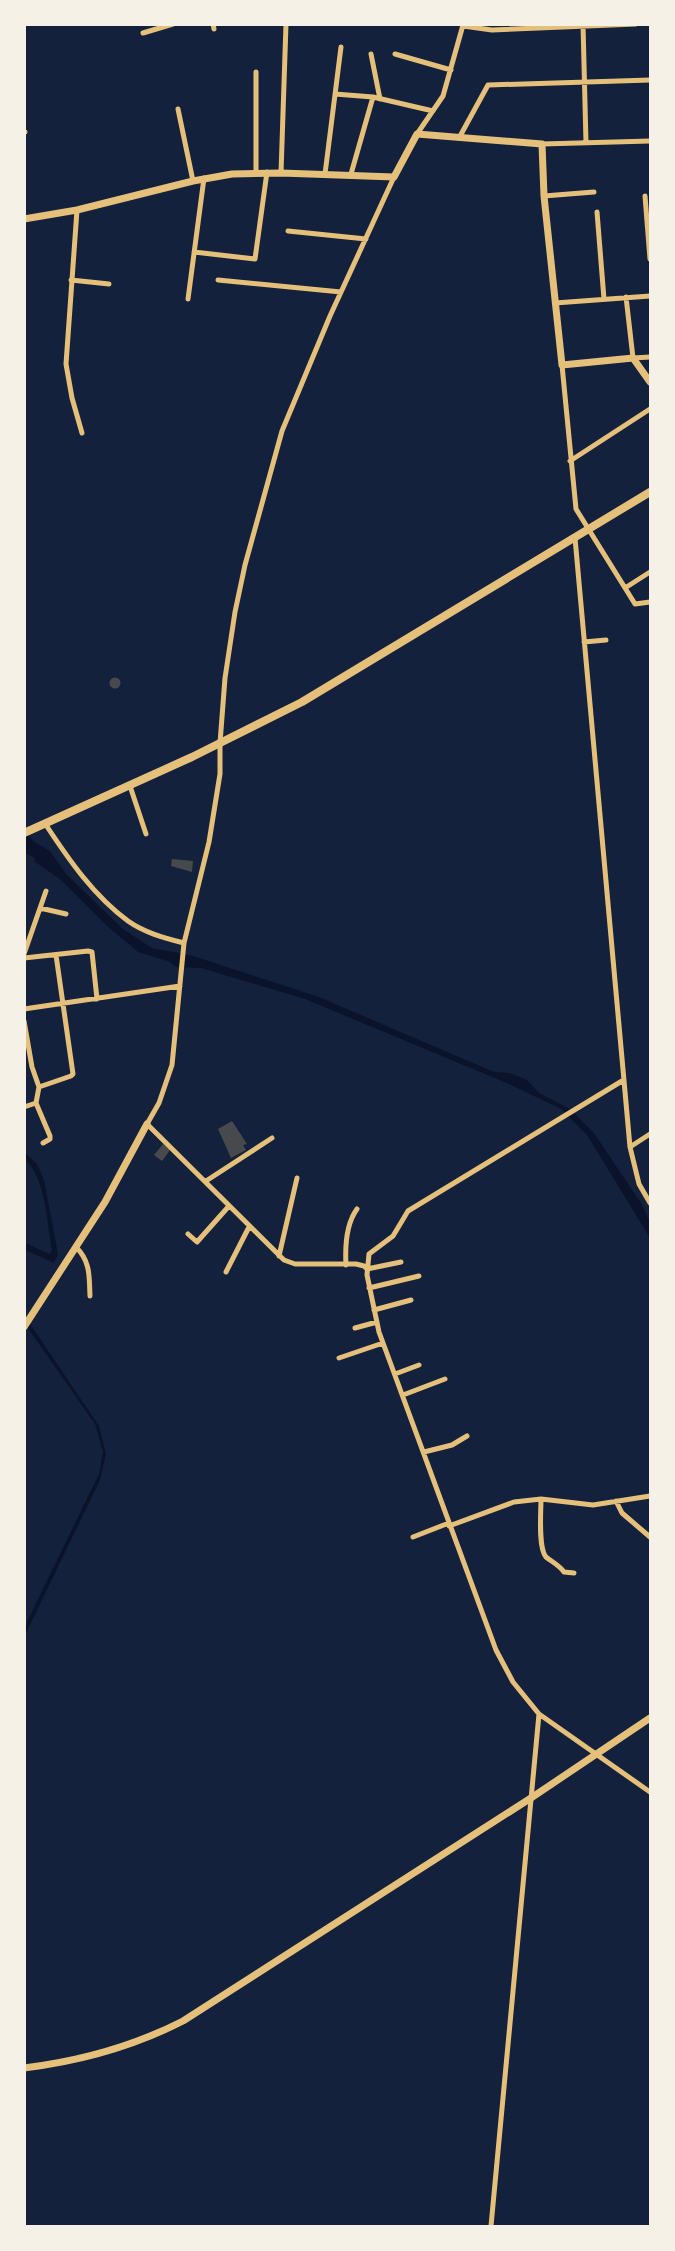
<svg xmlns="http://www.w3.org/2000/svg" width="675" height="2251" font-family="'Exo 2',sans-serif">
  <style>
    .water { fill: #0b132b }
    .building { fill: #48494c }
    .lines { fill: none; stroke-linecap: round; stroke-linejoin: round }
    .minor { stroke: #e5c07b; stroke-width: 5 }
    .tertiary { stroke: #e5c07b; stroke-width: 7 }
    .secondary { stroke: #e5c07b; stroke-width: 8 }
  </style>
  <rect width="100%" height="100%" fill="#14213d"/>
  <!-- water -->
  <path class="water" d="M24,829L33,841L50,851L66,874L123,929L152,948L190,955L319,997L494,1072L510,1073L527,1080L539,1093L570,1109L594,1133L641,1203L650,1222V1238L587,1135L561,1109L509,1084L305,999L201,968L176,967L170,962L138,952L107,926L61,880L34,861L35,858L25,853Z
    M25,1153L37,1164L44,1180L58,1254L54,1263L25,1250L26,1243L49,1254L52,1251C47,1225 46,1177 25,1160Z
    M24,1315L99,1426L106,1454L100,1480L25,1635V1626L99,1474L103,1452L95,1424L25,1324Z"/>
  <!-- building -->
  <path class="building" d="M109.5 683a5.5 5.5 0 1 1 11 0a5.5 5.5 0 1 1-11 0Z
    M172,859L193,861L192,872L171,866Z
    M232,1121L247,1144L243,1145L246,1150L231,1158L218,1129Z
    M163,1144L170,1150L162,1161L154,1155Z"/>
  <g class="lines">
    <!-- minor -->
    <path class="minor" d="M213,24L214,29
      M583,24L586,143
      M463,26L492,30L636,24
      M143,33L173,24
      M371,54L380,99
      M395,54L451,70
      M335,94L373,97L351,174
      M373,97L433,111
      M178,109L193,181
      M24,132H25
      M417,134L443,96L463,25
      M459,138L488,85L650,80
      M542,144L650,141
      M256,173V72
      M281,173L286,24
      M325,174L341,47
      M394,177L330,316L282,431L245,565L235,612L225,678L220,743V774L209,842L184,943L172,1065L159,1103L147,1124L284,1260L295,1264H356L364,1266L367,1269L401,1262
      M544,196L594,192
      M645,196L650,259
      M77,210L66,364L72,398L82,433
      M597,212L604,299
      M288,231L366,239
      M194,252L255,259L267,172
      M71,280L109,284
      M218,280L341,292
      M626,297L633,358L650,357
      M188,299L204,178
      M555,303L650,296
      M562,365L576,509L635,604L650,602
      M570,461L650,409
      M575,538L630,1147L639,1184L650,1203
      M625,588L650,572
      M584,642L606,640
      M130,786L146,834
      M46,825C69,860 94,896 128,921C145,933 165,938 184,943
      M40,908L66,914
      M24,954L46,891
      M24,958L88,951L92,952L97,999
      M24,1009L180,986
      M24,1021L32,1067L39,1087L71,1076L73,1074L56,955
      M622,1081L408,1211L393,1236L369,1254L367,1275L379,1332L496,1650L513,1682L539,1714L650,1792
      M39,1087L36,1103L50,1136V1139L43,1143
      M24,1107L36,1103
      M630,1147L650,1134
      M206,1181L272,1138
      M188,1234L197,1242L229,1206
      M76,1247C91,1262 89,1277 90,1296
      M279,1256L297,1178
      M346,1265C345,1247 346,1224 357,1209
      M226,1272L249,1227
      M369,1288L419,1276
      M374,1310L411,1300
      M355,1328L377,1322
      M339,1358L383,1343
      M395,1374L419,1365
      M403,1395L445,1379
      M424,1452L452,1445L467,1436
      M541,1499C541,1512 538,1548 546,1557C552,1562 559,1565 564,1572L574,1573
      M616,1501L622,1513L650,1537
      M449,1526L514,1502L541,1499L593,1505L650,1496
      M413,1537L449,1523
      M491,2226L539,1714"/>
    <!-- tertiary -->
    <path class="tertiary" d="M24,219L77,210L193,181L232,174L281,173L394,177L417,134L542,144L544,196L562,365L633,358L650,382
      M24,1327L105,1202L147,1124
      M24,2068C81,2061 132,2047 183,2021L531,1798L650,1718"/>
    <!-- secondary -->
    <path class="secondary" d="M24,833L192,757L302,702L650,492"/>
  </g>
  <!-- border -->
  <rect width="675" height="2251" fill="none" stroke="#f6f1e7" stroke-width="52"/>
</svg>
